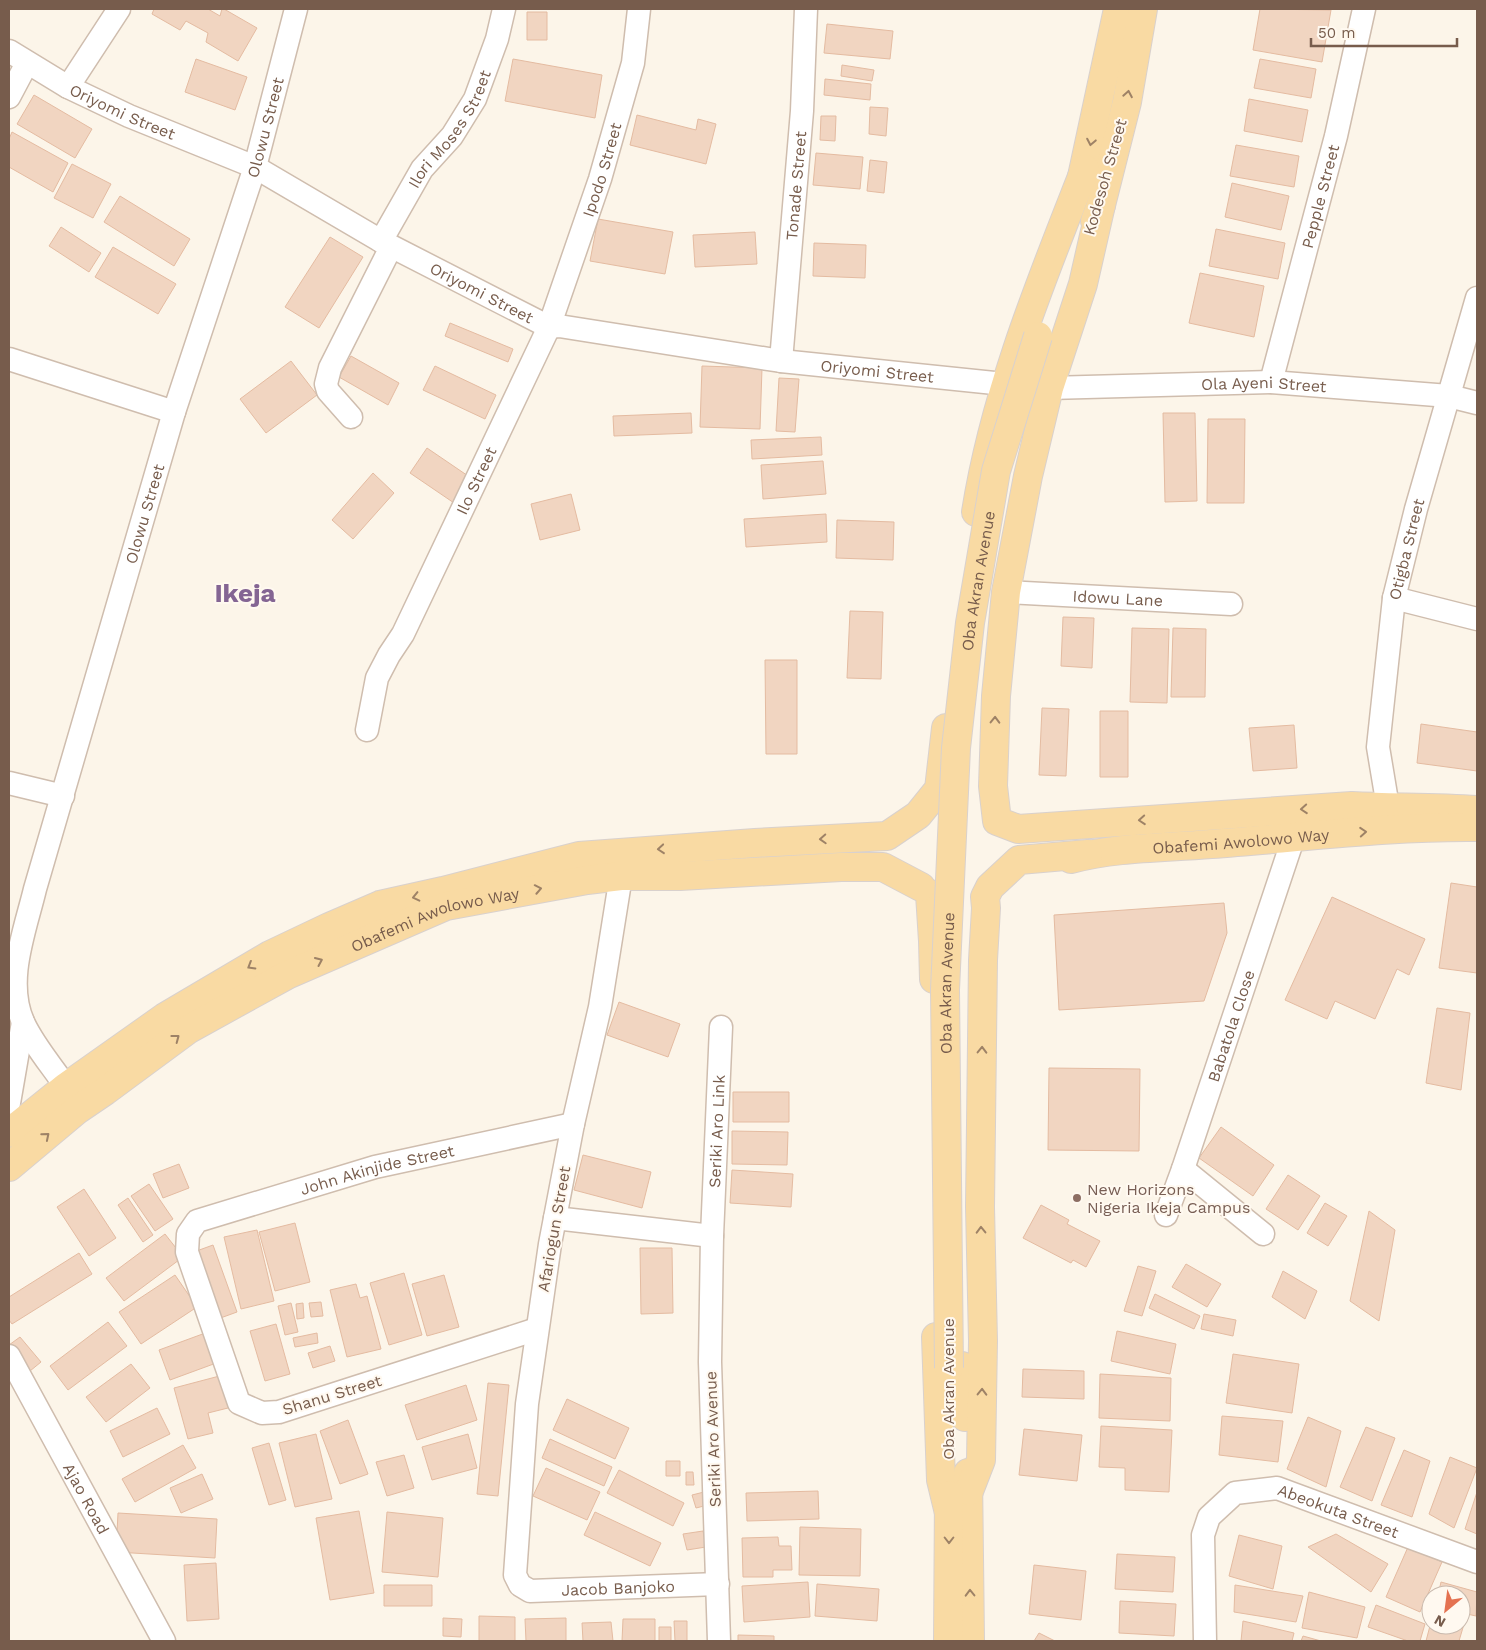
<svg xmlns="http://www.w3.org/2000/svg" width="1486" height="1650" font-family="'Work Sans',sans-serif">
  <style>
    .building { fill: #f1d5c1; stroke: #e4bba1 }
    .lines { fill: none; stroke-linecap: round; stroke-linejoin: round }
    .minor-casing { stroke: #cfbdae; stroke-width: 25 }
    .major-casing { stroke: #d9d1cd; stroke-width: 30 }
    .minor { stroke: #fff; stroke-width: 22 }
    .major { stroke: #f9daa3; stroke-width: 28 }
    .major-bridge-casing { stroke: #d9d1cd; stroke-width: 30; stroke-linecap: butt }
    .major-bridge { stroke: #f9daa3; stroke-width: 28 }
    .oneway { stroke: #9e8266 }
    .education-dot { fill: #8d6e63; stroke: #fff9f0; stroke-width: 2 }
    .labels { text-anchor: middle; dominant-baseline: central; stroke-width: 4; stroke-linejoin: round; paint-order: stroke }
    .street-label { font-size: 16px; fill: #775c4c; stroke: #fff9f0 }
    .education-label { font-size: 16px; fill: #785e54; stroke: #fff9f0; text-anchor: start }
    .town-label { font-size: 26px; font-weight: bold; fill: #846593; stroke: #fff9f0 }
  </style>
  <rect width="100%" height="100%" fill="#fcf5e9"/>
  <!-- building -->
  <path class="building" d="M154,9H208L220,16L222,9H224L257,28L238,61L206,42L208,33L186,21L180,30L152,14Z
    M1260,9L1331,10L1322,62L1253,50Z
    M527,12H547V40H527Z
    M827,24L893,31L890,59L824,53Z
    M196,59L247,77L235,110L185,92Z
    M513,59L602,75L595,118L505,101Z
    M1260,59L1316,69L1311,98L1254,88Z
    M842,65L874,70L872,81L841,76Z
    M825,79L871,84L870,100L824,95Z
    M34,95L92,129L75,158L17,124Z
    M1249,99L1308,110L1302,142L1244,131Z
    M870,107L888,108L886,136L869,134Z
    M637,115L696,130L698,119L716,124L706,164L630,145Z
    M821,116H836L835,141L820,140Z
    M12,132L68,163L53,192L9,167V139Z
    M1236,145L1299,156L1294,187L1230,176Z
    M816,153L863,157L860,189L813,185Z
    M870,160L887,162L884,193L867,191Z
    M72,164L111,184L93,218L54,198Z
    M1232,183L1289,196L1281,230L1225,217Z
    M120,196L190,239L174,266L104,222Z
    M598,219L673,232L665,274L590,261Z
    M61,227L101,253L89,272L49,246Z
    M1216,229L1285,243L1278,279L1209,266Z
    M755,232L757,264L695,267L693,235Z
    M330,237L363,257L319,328L285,307Z
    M814,243L866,245L865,278L813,276Z
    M113,247L176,284L158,314L95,277Z
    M1200,273L1264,286L1254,337L1189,323Z
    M450,323L513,349L508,362L445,336Z
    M351,356L399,383L388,405L339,377Z
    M291,361L317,395L266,433L240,399Z
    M435,366L496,395L485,419L423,390Z
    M702,366L762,368L760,429L700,427Z
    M779,378L799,379L795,432L776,431Z
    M691,413L692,433L614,436L613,416Z
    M1163,413H1195L1197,501L1165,502Z
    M1208,419H1245L1244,503H1207Z
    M821,437L822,455L752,459L751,440Z
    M427,448L474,480L457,505L410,473Z
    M823,461L826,494L763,499L761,465Z
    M373,473L394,493L353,539L332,520Z
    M571,494L580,530L540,540L531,504Z
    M826,514L827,542L746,547L744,519Z
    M837,520L894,522L893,560L836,558Z
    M850,611L883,612L881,679L847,678Z
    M1063,617L1094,618L1092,668L1061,666Z
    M1132,628L1169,629L1167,703L1130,702Z
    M1173,628L1206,629L1205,697H1171Z
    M765,660H797V754H766Z
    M1042,708L1069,709L1066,776L1039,775Z
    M1100,711H1128V777H1100Z
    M1421,724L1477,732V771L1417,763Z
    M1294,725L1297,768L1253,771L1249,728Z
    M1451,883L1477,887V973L1439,968Z
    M1332,897L1425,939L1409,975L1397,969L1375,1019L1335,1001L1327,1019L1285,1000Z
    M1224,903L1227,933L1204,1001L1059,1010L1054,915Z
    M619,1002L680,1024L668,1057L607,1035Z
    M1437,1008L1470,1013L1461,1090L1426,1083Z
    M1049,1068L1140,1069L1139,1151L1048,1150Z
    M733,1092H789V1122H733Z
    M1221,1127L1274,1165L1253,1196L1199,1158Z
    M732,1131L788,1132L787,1165L732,1164Z
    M583,1155L651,1172L642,1208L574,1190Z
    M179,1164L189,1188L163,1198L153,1174Z
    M732,1170L793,1174L791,1207L730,1203Z
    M1288,1175L1320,1196L1298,1230L1266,1209Z
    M149,1184L173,1219L155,1231L131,1196Z
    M84,1189L116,1238L89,1256L57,1207Z
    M128,1198L153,1235L143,1242L118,1205Z
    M1325,1203L1347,1216L1328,1246L1307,1233Z
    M1041,1205L1069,1220L1067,1224L1100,1241L1086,1267L1073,1260L1071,1263L1023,1238Z
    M1369,1211L1395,1230L1379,1321L1350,1301Z
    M295,1223L310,1282L275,1291L259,1232Z
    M257,1230L274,1301L241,1309L224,1237Z
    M165,1234L183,1257L124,1301L106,1278Z
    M213,1245L237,1312L215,1320L191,1253Z
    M640,1248H672L673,1313L641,1314Z
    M79,1253L92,1274L12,1324L9,1320V1297Z
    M1186,1264L1221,1284L1207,1307L1172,1287Z
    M1138,1266L1156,1271L1142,1316L1124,1311Z
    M1283,1271L1317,1291L1305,1319L1272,1297Z
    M404,1273L422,1335L389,1345L370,1283Z
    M175,1275L197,1307L141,1344L119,1312Z
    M444,1275L459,1327L427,1336L412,1284Z
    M356,1284L360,1298L367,1296L381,1349L347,1357L330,1290Z
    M1155,1294L1200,1316L1194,1329L1149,1308Z
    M321,1302L323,1316L311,1317L309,1303Z
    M291,1303L298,1332L285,1335L278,1306Z
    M303,1303L304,1318L297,1319L296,1304Z
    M1204,1314L1236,1320L1233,1336L1201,1329Z
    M108,1322L127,1346L68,1390L50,1366Z
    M276,1324L290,1374L265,1381L250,1331Z
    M1117,1331L1176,1344L1170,1374L1111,1361Z
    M208,1332L219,1362L170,1380L159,1350Z
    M317,1333L318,1343L295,1347L293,1338Z
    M20,1337L41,1362L30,1371L9,1345Z
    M330,1346L335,1361L313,1368L308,1353Z
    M1233,1354L1299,1364L1292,1413L1226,1403Z
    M131,1364L150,1388L106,1422L86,1397Z
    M1023,1369L1084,1371V1399L1022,1397Z
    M227,1374L236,1406L208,1413L213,1433L188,1439L174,1388Z
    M1100,1374L1171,1378L1170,1421L1099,1418Z
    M488,1383L509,1385L498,1496L477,1494Z
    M466,1385L477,1420L417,1440L405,1405Z
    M567,1399L629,1428L615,1459L553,1430Z
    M157,1408L170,1434L123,1457L110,1431Z
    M1222,1416L1283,1421L1278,1462L1219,1455Z
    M1308,1417L1341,1431L1326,1487L1287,1469Z
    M348,1420L368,1474L340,1484L320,1431Z
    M1101,1426L1172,1430L1169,1492L1125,1490V1468L1099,1467Z
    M1366,1427L1395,1438L1372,1501L1340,1487Z
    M1024,1429L1082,1435L1077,1481L1019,1475Z
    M316,1434L332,1499L295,1507L279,1443Z
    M468,1434L477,1468L432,1480L422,1447Z
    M550,1439L612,1467L604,1486L542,1458Z
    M269,1443L286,1500L269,1505L252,1448Z
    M183,1445L196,1468L135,1502L122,1479Z
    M1404,1450L1430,1461L1412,1517L1381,1505Z
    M404,1455L414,1488L387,1496L376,1462Z
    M1450,1457L1477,1468L1454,1528L1429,1514Z
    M666,1461H680V1476H666Z
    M546,1468L600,1492L587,1520L533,1496Z
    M619,1470L684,1503L673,1526L607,1493Z
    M686,1472H693L694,1485H686Z
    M202,1474L213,1499L181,1513L170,1488Z
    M818,1491L819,1519L747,1521L746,1493Z
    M704,1492L708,1505L696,1508L692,1495Z
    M1477,1492V1534L1465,1529Z
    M359,1511L374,1593L330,1600L316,1518Z
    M387,1512L443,1518L438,1577L382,1572Z
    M595,1512L661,1543L650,1566L584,1535Z
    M118,1513L217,1519L215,1558L116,1552Z
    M800,1527L861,1529L860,1576L799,1575Z
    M703,1531L706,1547L687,1550L683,1534Z
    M1336,1534L1388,1564L1371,1592L1308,1547Z
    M1239,1535L1282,1546L1273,1589L1229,1576Z
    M778,1537L779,1546H791L792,1570H773V1577H743L742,1538Z
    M1408,1547L1442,1562L1420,1612L1386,1597Z
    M1117,1554L1175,1557L1173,1592L1115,1589Z
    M216,1563L219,1619L187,1621L184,1565Z
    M1034,1565L1086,1571L1081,1620L1029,1614Z
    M808,1582L810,1617L744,1622L742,1586Z
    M1441,1582L1477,1592L1476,1616L1467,1614L1459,1641H1426L1431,1622V1625H1461V1595H1438Z
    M817,1584L879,1589L877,1621L815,1616Z
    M384,1585H432V1606H384Z
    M1235,1585L1303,1596L1296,1622L1234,1612Z
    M1309,1592L1365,1607L1357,1638L1302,1628Z
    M1120,1601L1176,1604L1174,1636L1119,1633Z
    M1376,1605L1425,1624L1420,1641H1408L1368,1627Z
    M479,1616L515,1617V1641H479Z
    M443,1618L462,1619L461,1637L443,1636Z
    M566,1618V1641H526L525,1619Z
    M623,1619H655V1641H622Z
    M674,1621H687V1641H675Z
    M1243,1621L1294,1633L1292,1641H1241Z
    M611,1622L613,1641H583L582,1623Z
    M659,1627H671V1641H659Z
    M1039,1633L1055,1641H1034Z
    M738,1635L774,1636V1641H738Z
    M1303,1636L1321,1641H1301Z"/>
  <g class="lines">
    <!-- minor casing -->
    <g class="minor-casing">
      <g id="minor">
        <path id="s1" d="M9,51L68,87L129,116L255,167L381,241L549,327L559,326L781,361L1004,384"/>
        <path d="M68,87L119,9"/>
        <path d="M9,97L27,63"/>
        <path id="s2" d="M381,241L422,169L452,136L475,99L497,39L504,9"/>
        <path d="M9,359L174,412"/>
        <path id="s3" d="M781,361L802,111L806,9"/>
        <path id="s4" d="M1271,382L1336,136L1364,9"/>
        <path id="s5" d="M1049,388L1271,382L1449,396L1477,403"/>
        <path d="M351,417L328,391L326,384L330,368L391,247"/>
        <path id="s6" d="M1006,592L1231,604"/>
        <path d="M1394,598L1477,619"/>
        <path id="s7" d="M367,730L377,678L389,655L403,634L549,327L600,179L633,63L639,9"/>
        <path d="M9,783L63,796"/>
        <path id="s8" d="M1388,807L1378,747L1394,598L1416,509L1477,298"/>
        <path id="s9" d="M621,876L600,1007L573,1124L550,1244L527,1404L515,1575L520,1585L530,1591L718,1584"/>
        <path id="s10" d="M66,1087C52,1066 35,1047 24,1024C4,982 25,931 35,889L174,412L255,167L296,9"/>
        <path d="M9,1103L23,1022"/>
        <path d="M1183,1169L1263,1234"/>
        <path id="s11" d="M1166,1215L1183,1169L1294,836"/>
        <path d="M555,1218L712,1236"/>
        <path id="s12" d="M537,1329L279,1412L262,1413L239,1403L187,1252L188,1234L197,1221L375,1167L573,1124"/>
        <path id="s13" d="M9,1356L164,1641"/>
        <path id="s14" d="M719,1641L710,1362L712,1236L721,1027"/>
        <path id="s15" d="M1205,1641L1203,1535L1209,1517L1235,1493L1277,1488L1477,1562"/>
      </g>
    </g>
    <!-- major casing -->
    <g class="major-casing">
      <g id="major">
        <path d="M1080,186L1118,9"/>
        <path d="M1101,205L1083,284L1049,388L1028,476L1006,592L996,696L993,786L997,821L1018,829L1352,806C1394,808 1435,807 1477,810"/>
        <path d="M1095,221L1101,205L1127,102L1143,9"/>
        <path d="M976,512C995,392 1041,281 1085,169"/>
        <path id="s16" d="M1071,859C1117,847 1163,848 1211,844C1299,838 1388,826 1477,827"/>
        <path d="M930,894L933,941L934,979"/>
        <path d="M9,1133L66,1087L165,1017L270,955L329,927L380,905L443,891L579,856L755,843L887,836L918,815L939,789L946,728"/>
        <path id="s17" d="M9,1167L77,1110L105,1091L189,1029L287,975L446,906L587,880L621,876H680L841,867H883L921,887"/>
        <path d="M936,1337L941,1480L949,1513"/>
        <path d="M962,1366L965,1417"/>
        <path d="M968,1473L970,1641"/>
        <path d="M969,1491L981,1460L983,1341L980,1207L983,960L986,908L985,897L990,887L1019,860L1088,854"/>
        <path d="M948,1641L949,1495"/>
      </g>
    </g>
    <!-- minor -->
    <use href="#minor" class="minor"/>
    <!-- major -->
    <use href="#major" class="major"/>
    <!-- major-bridge casing -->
    <g class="major-bridge-casing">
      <g id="major-bridge">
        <path id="s18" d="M949,1368L945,990L956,748L970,623L996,471L1038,336"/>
      </g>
    </g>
    <!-- major-bridge -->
    <use href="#major-bridge" class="major-bridge"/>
  </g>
  <!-- one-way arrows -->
  <defs><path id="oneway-chevron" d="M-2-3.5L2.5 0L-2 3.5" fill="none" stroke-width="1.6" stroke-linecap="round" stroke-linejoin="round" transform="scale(1.25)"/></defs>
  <g class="oneway">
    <use href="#oneway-chevron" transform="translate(1128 94) rotate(-80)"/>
    <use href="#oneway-chevron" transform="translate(1091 142) rotate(101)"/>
    <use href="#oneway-chevron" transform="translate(995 720) rotate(-89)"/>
    <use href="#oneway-chevron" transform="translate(1304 809) rotate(176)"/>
    <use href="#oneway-chevron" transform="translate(1142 820) rotate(176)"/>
    <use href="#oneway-chevron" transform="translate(1363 832) rotate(-4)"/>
    <use href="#oneway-chevron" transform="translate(823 839) rotate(177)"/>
    <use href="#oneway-chevron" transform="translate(661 849) rotate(175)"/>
    <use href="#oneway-chevron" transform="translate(538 889) rotate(-11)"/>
    <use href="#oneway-chevron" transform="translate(416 897) rotate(167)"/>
    <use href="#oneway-chevron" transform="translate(319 961) rotate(-24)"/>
    <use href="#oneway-chevron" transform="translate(251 966) rotate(149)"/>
    <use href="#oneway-chevron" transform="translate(176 1038) rotate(-37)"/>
    <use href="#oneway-chevron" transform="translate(982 1050) rotate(-89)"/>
    <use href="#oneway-chevron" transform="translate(46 1136) rotate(-40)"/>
    <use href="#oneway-chevron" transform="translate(981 1230) rotate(-91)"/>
    <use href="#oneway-chevron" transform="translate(982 1392) rotate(-89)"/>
    <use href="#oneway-chevron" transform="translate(949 1540) rotate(90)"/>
    <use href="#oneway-chevron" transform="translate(970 1593) rotate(-91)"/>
  </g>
  <!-- markers -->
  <circle class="education-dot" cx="1077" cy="1198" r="5"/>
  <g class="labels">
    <!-- street labels -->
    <g class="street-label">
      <text stroke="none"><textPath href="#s1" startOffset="129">Oriyomi Street</textPath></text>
      <text stroke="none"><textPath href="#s10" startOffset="1010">Olowu Street</textPath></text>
      <text stroke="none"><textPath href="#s2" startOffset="132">Ilori Moses Street</textPath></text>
      <text stroke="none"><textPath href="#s7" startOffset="610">Ipodo Street</textPath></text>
      <text transform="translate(1105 177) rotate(-74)">Kodesoh Street</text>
      <text stroke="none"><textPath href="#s3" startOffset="176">Tonade Street</textPath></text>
      <text stroke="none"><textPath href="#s4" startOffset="192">Pepple Street</textPath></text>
      <text stroke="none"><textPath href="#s1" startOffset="532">Oriyomi Street</textPath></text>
      <text stroke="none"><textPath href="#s1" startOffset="939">Oriyomi Street</textPath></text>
      <text stroke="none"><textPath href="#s5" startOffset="215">Ola Ayeni Street</textPath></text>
      <text stroke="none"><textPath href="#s7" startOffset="274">Ilo Street</textPath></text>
      <text stroke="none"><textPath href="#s10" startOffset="605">Olowu Street</textPath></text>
      <text stroke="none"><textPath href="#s8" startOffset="261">Otigba Street</textPath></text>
      <text stroke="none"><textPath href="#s18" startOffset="789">Oba Akran Avenue</textPath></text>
      <text stroke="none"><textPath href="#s6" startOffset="112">Idowu Lane</textPath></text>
      <text stroke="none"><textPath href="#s16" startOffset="171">Obafemi Awolowo Way</textPath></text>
      <text stroke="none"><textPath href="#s17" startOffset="498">Obafemi Awolowo Way</textPath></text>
      <text stroke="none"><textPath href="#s18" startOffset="385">Oba Akran Avenue</textPath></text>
      <text stroke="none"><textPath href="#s11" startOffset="200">Babatola Close</textPath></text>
      <text stroke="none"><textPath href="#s14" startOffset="510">Seriki Aro Link</textPath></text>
      <text stroke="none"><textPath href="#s12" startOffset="694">John Akinjide Street</textPath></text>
      <text transform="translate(554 1229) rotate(-80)">Afariogun Street</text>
      <text transform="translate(948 1389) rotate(-90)">Oba Akran Avenue</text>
      <text transform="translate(332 1395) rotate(-17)">Shanu Street</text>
      <text transform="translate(713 1439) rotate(-92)">Seriki Aro Avenue</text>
      <text stroke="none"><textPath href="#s13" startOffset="162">Ajao Road</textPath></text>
      <text stroke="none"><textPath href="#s15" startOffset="268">Abeokuta Street</textPath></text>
      <text stroke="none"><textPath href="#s9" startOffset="819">Jacob Banjoko</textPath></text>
    </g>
    <!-- education labels -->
    <g class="education-label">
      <text x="1087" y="1189">New Horizons<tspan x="1087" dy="18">Nigeria Ikeja Campus</tspan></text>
    </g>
    <!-- town labels -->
    <g class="town-label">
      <text x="245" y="593">Ikeja</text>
    </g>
  </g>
  <!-- border -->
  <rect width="1486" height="1650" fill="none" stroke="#775c4c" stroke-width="20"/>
  <!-- north arrow -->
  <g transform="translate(1446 1610) rotate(209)"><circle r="24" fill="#fff9f0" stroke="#c9baae"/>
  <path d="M0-4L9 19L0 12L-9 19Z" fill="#e47251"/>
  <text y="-8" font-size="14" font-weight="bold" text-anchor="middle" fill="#775c4c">N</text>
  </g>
  <!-- scale -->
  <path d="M1311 38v8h146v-8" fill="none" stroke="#775c4c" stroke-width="2.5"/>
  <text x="1318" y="38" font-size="15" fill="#775c4c" stroke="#fff9f0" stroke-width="4" paint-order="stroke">50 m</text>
</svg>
